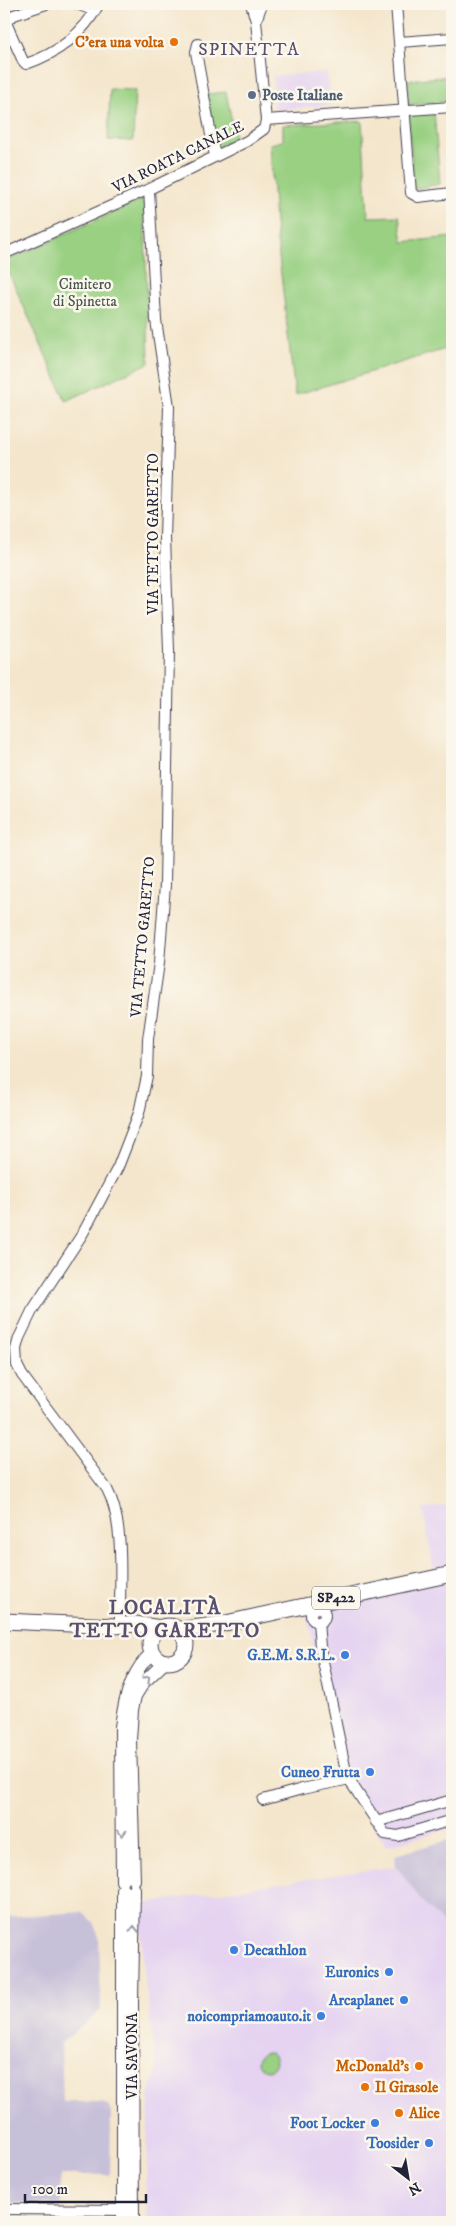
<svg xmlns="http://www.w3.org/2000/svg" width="456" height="2226" font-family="'IM FELL DW Pica',serif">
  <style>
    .built { fill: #e5d3f1 }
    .industrial { fill: #c7c0d9 }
    .green { fill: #99d082; stroke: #5e795e }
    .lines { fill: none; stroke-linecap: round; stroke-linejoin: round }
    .minor-casing { stroke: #423f51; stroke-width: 12 }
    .tertiary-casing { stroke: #423f51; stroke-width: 14 }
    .primary-casing { stroke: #423f51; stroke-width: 17 }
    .minor { stroke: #fff; stroke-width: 10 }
    .tertiary { stroke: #fff; stroke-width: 12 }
    .primary { stroke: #fff; stroke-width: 15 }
    .oneway { stroke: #9c9ca7 }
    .food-dot { fill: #e8710a; stroke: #fbf7ec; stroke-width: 2 }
    .service-dot { fill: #5c6f8a; stroke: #fbf7ec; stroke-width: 2 }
    .shop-dot { fill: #3f7fe0; stroke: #fbf7ec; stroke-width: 2 }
    .labels { text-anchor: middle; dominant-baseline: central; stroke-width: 5; stroke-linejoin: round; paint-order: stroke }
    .shield { fill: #fbf7ec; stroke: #636270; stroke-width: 1 }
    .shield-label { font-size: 14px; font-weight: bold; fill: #22223b }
    .food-label { font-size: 15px; font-weight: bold; fill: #c56008; stroke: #fbf7ec; text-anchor: end }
    .service-label { font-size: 15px; font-weight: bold; fill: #4e5e75; stroke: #fbf7ec; text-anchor: start }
    .street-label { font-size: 15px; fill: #22223b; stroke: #fbf7ec }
    .park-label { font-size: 15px; fill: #465650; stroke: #fbf7ec }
    .shop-label { font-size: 15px; font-weight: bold; fill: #366cbe; stroke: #fbf7ec; text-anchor: end }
    .quarter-label { font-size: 18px; letter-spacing: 1px; fill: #59506f; stroke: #fbf7ec }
    .district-label { font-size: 20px; font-weight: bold; letter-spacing: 1px; fill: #59506f; stroke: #fbf7ec }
  </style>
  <rect width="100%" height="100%" fill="#fbf7ec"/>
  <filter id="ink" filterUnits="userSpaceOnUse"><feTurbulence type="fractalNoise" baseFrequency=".02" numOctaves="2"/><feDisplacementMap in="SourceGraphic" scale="10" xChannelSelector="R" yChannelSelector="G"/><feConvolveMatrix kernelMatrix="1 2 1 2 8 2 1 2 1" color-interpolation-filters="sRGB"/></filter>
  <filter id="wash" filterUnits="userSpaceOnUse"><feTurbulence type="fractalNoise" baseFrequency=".0096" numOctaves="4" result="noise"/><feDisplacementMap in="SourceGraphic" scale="20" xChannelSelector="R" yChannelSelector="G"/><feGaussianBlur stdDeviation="1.12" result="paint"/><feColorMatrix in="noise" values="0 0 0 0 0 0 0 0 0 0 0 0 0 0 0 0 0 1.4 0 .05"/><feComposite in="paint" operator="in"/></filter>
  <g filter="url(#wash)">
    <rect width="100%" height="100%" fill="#f4e6cc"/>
    <!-- built -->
    <path class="built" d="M327,72L330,105L275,110L273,76Z
      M452,1505V1567L434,1571L423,1509Z
      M452,1580V1828L386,1846L342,1777L307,1615L309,1609Z
      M396,1866L420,1899L452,1933V2222H147L146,2184L149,2094L157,2069L145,1982L139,1904Z"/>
    <!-- industrial -->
    <path class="industrial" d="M452,1839V1933L420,1899L396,1866L395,1855Z
      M82,1912L93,1922L99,1937L101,2010L61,2043L63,2102H101L108,2105L111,2113L110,2175H61V2204L4,2203V1917Z"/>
    <!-- green -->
    <path class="green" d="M452,76V101L408,105V80Z
      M110,89L135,90L133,141L108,140Z
      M226,92L235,137L216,148L207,94Z
      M434,111L440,184L414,189L408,113Z
      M362,121L368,217L399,216L403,242L452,237V347L295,395L275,223L270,144L283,141V125Z
      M144,198L149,363L66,401L4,262Z
      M258 2061a9 9 0 1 1 18 0a9 9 0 1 1-18 0Z"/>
  </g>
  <g filter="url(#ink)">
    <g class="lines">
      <!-- minor casing -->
      <g class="minor-casing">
        <path id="minor" d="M46,4L14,15L7,20V25L23,61L26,64C59,53 83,34 99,4
          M77,4L95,11
          M396,4L411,193L418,197L452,193
          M256,21L262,4
          M400,42L452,38
          M198,44L196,52L215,157
          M266,120L452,107
          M4,254L149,189L247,141L264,129L266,120L256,21L251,4
          M311 1615a7 7 0 1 1 14 0a7 7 0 1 1-14 0Z
          M318,1621L320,1647L345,1767L353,1786L385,1834L398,1836L452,1820
          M120,1626C119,1585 126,1525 107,1489L22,1375L17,1365L16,1349L19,1338L32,1311L83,1233L118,1167L139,1113L147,1076L148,1039L159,963L165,885L169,651L165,538L169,407L156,320L149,189
          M263,1800L302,1789L350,1779
          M376,1822L452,1800
          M4,2209L123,2210"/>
      </g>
      <!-- tertiary casing -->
      <g class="tertiary-casing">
        <path id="tertiary" d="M134,1880L130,1740L132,1710L135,1696L143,1683L165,1662
          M122,1881L121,1727C124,1700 131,1671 152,1653
          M123,1890V2222
          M133,2222L132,2000L134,1889"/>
      </g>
      <!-- primary casing -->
      <g class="primary-casing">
        <path id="primary" d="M4,1621L115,1626L135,1624L160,1628
          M150 1644a18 18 0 1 1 36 0a18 18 0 1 1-36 0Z
          M179,1630L221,1624L452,1574"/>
      </g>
      <!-- minor -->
      <use href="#minor" class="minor"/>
      <!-- tertiary -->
      <use href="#tertiary" class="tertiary"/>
      <!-- primary -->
      <use href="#primary" class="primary"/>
    </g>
    <!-- one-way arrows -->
    <defs><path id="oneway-chevron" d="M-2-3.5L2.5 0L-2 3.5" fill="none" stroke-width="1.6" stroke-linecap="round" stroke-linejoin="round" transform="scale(1.25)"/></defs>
    <g class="oneway">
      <use href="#oneway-chevron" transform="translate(147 1679) rotate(-47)"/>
      <use href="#oneway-chevron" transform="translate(122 1833) rotate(90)"/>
      <use href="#oneway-chevron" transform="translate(134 1929) rotate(-89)"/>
    </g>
  </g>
  <!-- markers -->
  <g class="food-dot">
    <circle cx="174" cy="42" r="5"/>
    <circle cx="419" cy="2066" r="5"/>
    <circle cx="365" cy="2087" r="5"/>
    <circle cx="399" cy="2113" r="5"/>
  </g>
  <circle class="service-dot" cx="252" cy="95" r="5"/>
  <g class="shop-dot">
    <circle cx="345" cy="1655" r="5"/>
    <circle cx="370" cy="1772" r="5"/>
    <circle cx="234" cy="1950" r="5"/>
    <circle cx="389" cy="1972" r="5"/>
    <circle cx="404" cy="2000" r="5"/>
    <circle cx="321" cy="2016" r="5"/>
    <circle cx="375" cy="2123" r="5"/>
    <circle cx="429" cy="2143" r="5"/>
  </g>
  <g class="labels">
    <!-- shield labels -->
    <rect class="shield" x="312" y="1586.5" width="48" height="23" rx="4"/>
    <g class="shield-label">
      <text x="336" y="1598">SP422</text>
    </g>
    <!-- food labels -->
    <g class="food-label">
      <text x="164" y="42">C'era una volta</text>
      <text x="409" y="2066">McDonald's</text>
      <text x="375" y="2087" text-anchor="start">Il Girasole</text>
      <text x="409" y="2113" text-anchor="start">Alice</text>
    </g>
    <!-- service labels -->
    <g class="service-label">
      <text x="262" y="95">Poste Italiane</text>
    </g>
    <!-- street labels -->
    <g class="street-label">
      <text transform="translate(178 157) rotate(-26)">VIA ROATA CANALE</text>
      <text transform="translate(153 534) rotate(-90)">VIA TETTO GARETTO</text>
      <text transform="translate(143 937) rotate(-85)">VIA TETTO GARETTO</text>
      <text transform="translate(132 2056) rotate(-90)">VIA SAVONA</text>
    </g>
    <!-- park labels -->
    <g class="park-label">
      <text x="85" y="284">Cimitero<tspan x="85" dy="17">di Spinetta</tspan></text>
    </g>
    <!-- shop labels -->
    <g class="shop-label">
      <text x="335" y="1655">G.E.M. S.R.L.</text>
      <text x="360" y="1772">Cuneo Frutta</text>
      <text x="244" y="1950" text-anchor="start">Decathlon</text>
      <text x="379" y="1972">Euronics</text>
      <text x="394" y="2000">Arcaplanet</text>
      <text x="311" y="2016">noicompriamoauto.it</text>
      <text x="365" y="2123">Foot Locker</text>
      <text x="419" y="2143">Toosider</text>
    </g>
    <!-- quarter labels -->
    <g class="quarter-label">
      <text x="249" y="50">SPINETTA</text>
    </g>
    <!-- district labels -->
    <g class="district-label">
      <text x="165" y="1608">LOCALITÀ<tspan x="165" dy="23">TETTO GARETTO</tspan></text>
    </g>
  </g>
  <!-- margin -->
  <rect width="456" height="2226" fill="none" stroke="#fbf7ec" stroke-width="20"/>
  <!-- north arrow -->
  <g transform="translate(408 2178) rotate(149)" stroke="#fbf7ec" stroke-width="4" paint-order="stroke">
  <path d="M0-4L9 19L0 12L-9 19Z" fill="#22223b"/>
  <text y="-8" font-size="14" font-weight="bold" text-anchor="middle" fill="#22223b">N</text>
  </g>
  <!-- scale -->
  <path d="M25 2194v8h121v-8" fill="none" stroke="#22223b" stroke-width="2.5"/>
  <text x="32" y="2194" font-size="15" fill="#22223b" stroke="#fbf7ec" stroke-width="4" paint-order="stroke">100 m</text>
</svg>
